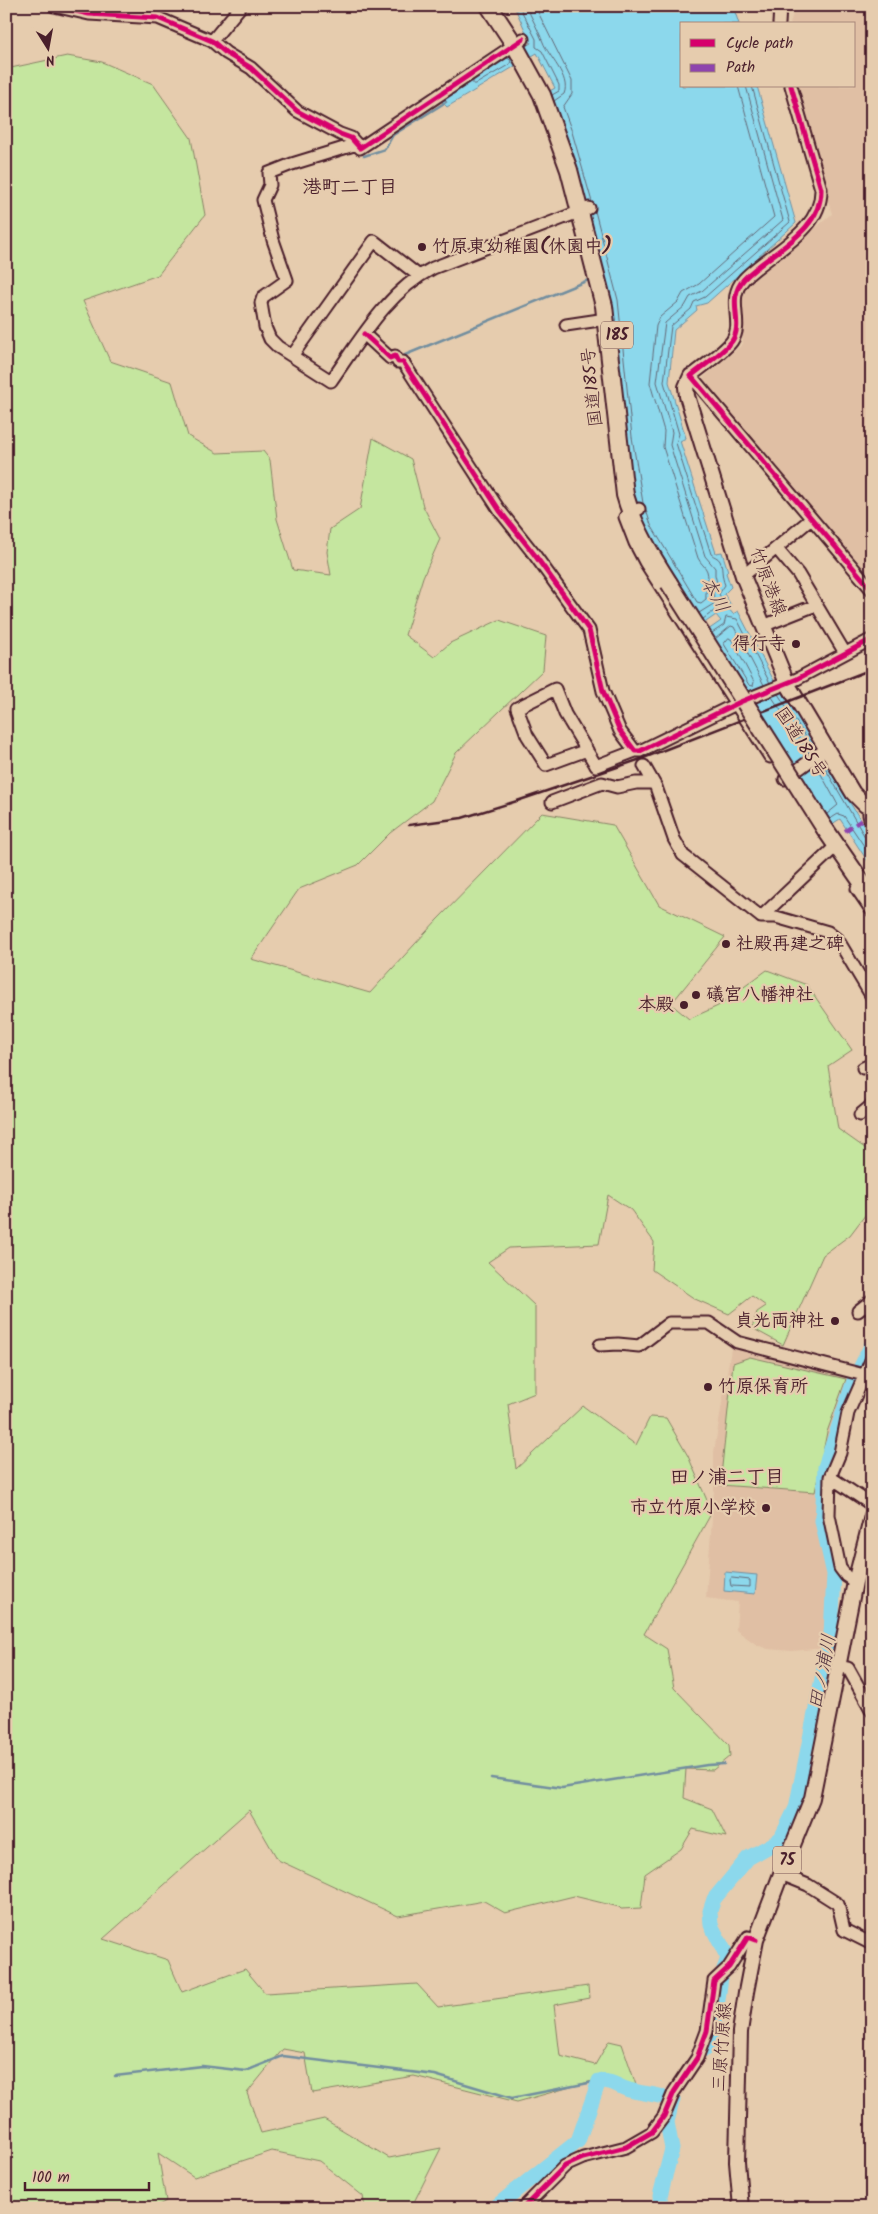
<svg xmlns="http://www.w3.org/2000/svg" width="878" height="2214" font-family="Kalam,'Klee One',sans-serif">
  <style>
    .built { fill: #e0bfa4 }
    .green { fill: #c5e69f; stroke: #888265 }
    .water { fill: #8cd8ec; stroke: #728e9f }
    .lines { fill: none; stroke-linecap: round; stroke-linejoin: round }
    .shore { stroke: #646978; stroke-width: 1 }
    .stream { stroke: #728e9f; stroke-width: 2.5 }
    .river { stroke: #8cd8ec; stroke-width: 15 }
    .minor-casing { stroke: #4a1f2b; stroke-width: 15 }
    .major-casing { stroke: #4a1f2b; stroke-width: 18 }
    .highway-casing { stroke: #4a1f2b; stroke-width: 20 }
    .minor { stroke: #e6ccae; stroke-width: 11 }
    .major { stroke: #e6ccae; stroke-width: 14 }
    .highway { stroke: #e6ccae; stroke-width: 16 }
    .rail { stroke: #4a1f2b; stroke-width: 2.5 }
    .highway-bridge-casing { stroke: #4a1f2b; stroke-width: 20; stroke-linecap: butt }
    .highway-bridge { stroke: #e6ccae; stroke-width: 16 }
    .quiet { stroke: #8e44ad; stroke-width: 4; stroke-dasharray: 8 4; stroke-linecap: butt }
    .cycleway-casing { stroke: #e6ccae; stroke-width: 8 }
    .cycleway { stroke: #d6006c; stroke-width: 5 }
    .poi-dot { fill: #4a1f2b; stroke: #e6ccae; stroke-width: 2 }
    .labels { text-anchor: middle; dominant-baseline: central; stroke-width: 4.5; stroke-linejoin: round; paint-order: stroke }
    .shield { fill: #e6ccae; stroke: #795352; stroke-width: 1 }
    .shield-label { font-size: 16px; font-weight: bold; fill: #4a1f2b }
    .poi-label { font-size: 18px; font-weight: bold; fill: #4a1f2b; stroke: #e6ccae; text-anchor: start }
    .street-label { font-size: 18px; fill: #4a1f2b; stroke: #e6ccae }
    .neighbourhood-label { font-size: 19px; font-weight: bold; fill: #4a1f2b; stroke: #e6ccae }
    .water-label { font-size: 19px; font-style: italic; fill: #51323e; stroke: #e6ccae }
  </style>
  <rect width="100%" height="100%" fill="#e6ccae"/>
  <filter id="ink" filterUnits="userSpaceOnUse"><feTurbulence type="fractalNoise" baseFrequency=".02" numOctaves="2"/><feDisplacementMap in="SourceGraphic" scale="10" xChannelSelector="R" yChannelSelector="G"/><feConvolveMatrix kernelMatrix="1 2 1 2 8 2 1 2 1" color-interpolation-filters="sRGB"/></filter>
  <g filter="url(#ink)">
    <!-- built -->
    <path class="built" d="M795,6H872V578L703,380L704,377L743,344L740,292L832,214L794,86H854V24H790Z
      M732,1343L853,1376L830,1438L821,1478L820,1524L831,1580L830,1632L826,1648L792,1651L768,1649L757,1645L736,1630L738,1602L706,1598L714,1493V1452Z"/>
    <!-- green -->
    <path class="green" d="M67,56L102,62L153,84L191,138L205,215L158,275L83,301L110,361L172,382L188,436L217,453L263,451L270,460L277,519L293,570L331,575L327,552L330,529L360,509L373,438L411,459L423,506L440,539L423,577L405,635L434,657L450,643L499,620L546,636L543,670L456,753L432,801L390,833L358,865L299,889L251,959L370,993L437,920L542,813L613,825L659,905L725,937L671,1004L689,1019L718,1006L767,970L807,985L852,1050L828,1066L838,1129L872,1153V1206L850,1235L823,1255L783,1345L752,1328L757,1312L766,1306L752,1296L729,1314L695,1299L652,1270L654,1242L631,1210L608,1195L599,1244L509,1248L488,1262L535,1306V1393L508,1404L516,1469L583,1406L636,1445L650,1417L666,1418L688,1456L712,1512L644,1634L667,1649L674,1688L729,1745L730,1756L713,1770L686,1769L684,1798L712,1809L726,1837L693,1829L681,1849L645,1874L641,1908L621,1909L619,1907L574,1896L505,1913L484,1901L398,1916L278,1860L249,1810L103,1939L168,1960L182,1992L245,1969L265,1993L417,1984L438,2007L588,1986L589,1998L554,2005L560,2056L595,2065L609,2041L622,2044L636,2085L603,2078L517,2102L414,2076L312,2093L305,2053L283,2049L247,2093L261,2133L324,2119L389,2158L441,2148L411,2208H365L363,2196L319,2161L272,2151L194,2177L158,2153L166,2201L154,2208H6V69Z
      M750,1357L846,1379L827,1432L815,1492L720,1485L733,1363Z"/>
    <!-- water -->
    <path class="water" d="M514,6H733L739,24H682V86H757L796,223L707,303L696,306L697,310L674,330L669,382L686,438L680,441L716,553L722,552L728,571L726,573L731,587L724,594L731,605L728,608L733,614L738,611L772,677L822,752L832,774L872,838V868L840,819L821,831L698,637L721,621L716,615L693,631L634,533L594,278L539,97L555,88L537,53L447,107L438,98L507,52L511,55L531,43Z
      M725,1572L757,1575L755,1594L724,1591Z"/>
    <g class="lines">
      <!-- shore -->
      <path class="shore" d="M519,6L536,39V47L542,51L559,85V91L552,95
        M526,6C532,18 538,30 543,42C548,56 571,77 564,94L554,101
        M535,6L572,81V94L563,107L572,132L592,202
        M473,80V84H476L510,64L511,60L507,58
        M595,211L618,300L632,437L643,503
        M646,510L651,525L697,602L701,603L706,599C705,589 710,581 707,571C706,567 700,563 698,558L663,447L664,431L650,383L656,326L660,317L678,302L683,293L699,284L774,217L738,86
        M699,613L715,603L713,592L717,583L715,575V568L705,556L670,445L672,432L657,382L665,323L685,306L690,297L702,291L783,220L746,86
        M703,619L714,611H723L724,604L719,594L725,585C721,576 723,567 720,561C718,557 714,557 711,554L676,443L679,434L664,382L671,326L691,309L694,302L705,297L790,222L752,86
        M712,633L724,625L726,617L737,619L770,683
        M729,638L732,640L754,682L753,686L749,685L724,644Z
        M715,639L731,626L734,627L764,685
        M778,694L814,749
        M772,697L809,753
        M821,761L865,837L872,839
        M816,765L838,805L827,814
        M830,819L838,814L844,816L872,858
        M732,1578L750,1580V1587L731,1586L730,1580Z"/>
      <!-- stream -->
      <path class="stream" d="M364,156L385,149L393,135L446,102
        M405,355L591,279
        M491,1778L562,1788L707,1765L724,1764
        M115,2076L202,2066L246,2071L283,2056L435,2075L512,2098L599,2081"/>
      <!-- river -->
      <path class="river" d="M724,1969L728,1958L711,1925L710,1911L714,1899L748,1858L773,1844L781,1838L796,1808L831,1634L834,1574L822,1521L825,1467L854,1381L872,1344
        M706,2049L715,2022L721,1977
        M494,2208L578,2141L599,2081C615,2081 616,2086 629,2090C645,2094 657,2094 673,2100
        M661,2208L660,2196L672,2149L667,2122L672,2102"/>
      <!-- minor casing -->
      <g class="minor-casing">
        <path id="minor" d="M54,6L89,14L158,18L212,41L226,53L251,68L297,111L340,134L351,138L360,148L523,39
          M779,24L780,6
          M212,41L241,6
          M791,86L821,189C822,232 770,252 744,279C725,300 745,322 732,341C724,352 702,367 691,376L872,590
          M357,144L292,164L269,173L270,185L263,200L273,240L287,280L263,297L261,303L265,327L270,339L278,347L331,381C360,340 388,291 433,268L589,208
          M566,325L606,319
          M364,334L390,358L395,356L398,362H403L500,511L534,554L589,630L603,691L620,731L635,751H640L740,702L797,679L872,639
          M292,356L374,241L419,276
          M639,509L625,517L635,543L645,562L770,757
          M777,549L798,574L845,653
          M743,576L811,519
          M763,626L816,605
          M587,750L546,765L527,735L517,708L555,689L565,714L595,764L596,766L635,751
          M644,766L656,787L674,839L683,855L761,917H776L828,932L838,940L872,997
          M785,779L826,749
          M552,802L602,783L617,787L636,783H653
          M869,807V815L872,826
          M857,889L872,911
          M761,917L837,845
          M863,1068L872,1064
          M860,1115L872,1105
          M858,1311L872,1300
          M600,1345L618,1344L639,1346L669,1323H709L737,1342L864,1375
          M830,1477L872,1505
          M855,1582L846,1576L840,1568L829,1515L830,1477L840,1453L848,1413L872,1358
          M839,1666L848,1668L872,1711
          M781,1874L808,1885L838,1904L844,1930L872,1944
          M523,2208L565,2166L583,2158L626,2147L652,2132L664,2116L674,2092L697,2058L707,2031L714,1981L729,1967L748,1937L756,1940"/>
      </g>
      <!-- major casing -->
      <g class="major-casing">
        <path id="major" d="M691,376L686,387L687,396L743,576L787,683L853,793L865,805L872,807
          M741,2208L737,2162L740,2032L746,1992L756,1940L781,1874L812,1798L855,1582L872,1516"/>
      </g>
      <!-- highway casing -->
      <g class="highway-casing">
        <path id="highway" d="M489,6L514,44L542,95L569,170L604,306L625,495C634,527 651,555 669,583
          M825,829L872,897"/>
      </g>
      <!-- minor -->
      <use href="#minor" class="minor"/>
      <!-- major -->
      <use href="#major" class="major"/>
      <!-- highway -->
      <use href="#highway" class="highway"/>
      <!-- rail -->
      <path class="rail" d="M409,825L462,818L517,801L641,759L872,669"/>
      <!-- highway-bridge casing -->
      <g class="highway-bridge-casing">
        <path id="highway-bridge" d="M669,583L825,829"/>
      </g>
      <!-- highway-bridge -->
      <use href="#highway-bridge" class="highway-bridge"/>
      <!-- quiet -->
      <path class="quiet" d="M845,831L869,815"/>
      <!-- cycleway casing -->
      <g class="cycleway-casing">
        <path id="cycleway" d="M54,6L89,14L158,18L212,41L226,53L251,68L297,111L340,134L351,138L360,148L523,39
          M791,86L821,189C822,232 770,252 744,279C725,300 745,322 732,341C724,352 702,367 691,376L872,590
          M364,334L390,358L395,356L398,362H403L500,511L534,554L589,630L603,691L620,731L635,751H640L740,702L797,679L872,639
          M523,2208L565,2166L583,2158L626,2147L652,2132L664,2116L674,2092L697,2058L707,2031L714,1981L729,1967L748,1937L756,1940"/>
      </g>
      <!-- cycleway -->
      <use href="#cycleway" class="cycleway"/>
    </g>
  </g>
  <!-- markers -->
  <g class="poi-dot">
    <circle cx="422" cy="247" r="5"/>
    <circle cx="796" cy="644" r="5"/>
    <circle cx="726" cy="944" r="5"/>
    <circle cx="696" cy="995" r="5"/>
    <circle cx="684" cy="1005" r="5"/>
    <circle cx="835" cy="1321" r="5"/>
    <circle cx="708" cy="1387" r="5"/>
    <circle cx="766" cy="1508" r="5"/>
  </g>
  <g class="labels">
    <!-- shield labels -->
    <g class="shield">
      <rect x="601" y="321.5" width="32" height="27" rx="4"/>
      <rect x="773" y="1846.5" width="28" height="27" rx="4"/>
    </g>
    <g class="shield-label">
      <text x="617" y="335">185</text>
      <text x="787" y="1860">75</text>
    </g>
    <!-- poi labels -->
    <g class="poi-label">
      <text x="432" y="247">竹原東幼稚園(休園中)</text>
      <text x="786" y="644" text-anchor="end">得行寺</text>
      <text x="736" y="944">社殿再建之碑</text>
      <text x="706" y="995">礒宮八幡神社</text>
      <text x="674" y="1005" text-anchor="end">本殿</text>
      <text x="825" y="1321" text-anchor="end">貞光両神社</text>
      <text x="718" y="1387">竹原保育所</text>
      <text x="756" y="1508" text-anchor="end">市立竹原小学校</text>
    </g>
    <!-- street labels -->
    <g class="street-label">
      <text transform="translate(593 387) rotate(-96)">国道185号</text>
      <text transform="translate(767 582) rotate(69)">竹原港線</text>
      <text transform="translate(800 743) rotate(57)">国道185号</text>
      <text transform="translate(723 2047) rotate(-86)">三原竹原線</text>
    </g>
    <!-- neighbourhood labels -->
    <g class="neighbourhood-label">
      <text x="350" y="188">港町二丁目</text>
      <text x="727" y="1478">田ノ浦二丁目</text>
    </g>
    <!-- water labels -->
    <g class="water-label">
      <text transform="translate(714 595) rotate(61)">本川</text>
      <text transform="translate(823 1672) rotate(-79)">田ノ浦川</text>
    </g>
  </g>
  <!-- margin -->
  <rect width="878" height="2214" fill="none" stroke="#e6ccae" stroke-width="25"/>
  <rect x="12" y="12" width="853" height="2189" fill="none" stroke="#4a1f2b" stroke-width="2" filter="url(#ink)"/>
  <!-- legend -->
  <rect x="680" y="22" width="175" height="65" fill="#e6ccae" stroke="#a8877a"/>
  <rect x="690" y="39" width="25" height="8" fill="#d6006c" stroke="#a8877a"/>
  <text x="726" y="48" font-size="15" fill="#4a1f2b">Cycle path</text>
  <rect x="690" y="64" width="25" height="8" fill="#8e44ad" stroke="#a8877a"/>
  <text x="726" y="72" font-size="15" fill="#4a1f2b">Path</text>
  <!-- north arrow -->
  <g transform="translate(48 48) rotate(169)" stroke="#e6ccae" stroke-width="4" paint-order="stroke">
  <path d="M0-4L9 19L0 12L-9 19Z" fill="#4a1f2b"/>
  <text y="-8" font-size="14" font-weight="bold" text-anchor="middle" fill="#4a1f2b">N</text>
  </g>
  <!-- scale -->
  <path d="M25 2182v8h124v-8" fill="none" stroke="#4a1f2b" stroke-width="2.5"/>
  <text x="32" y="2182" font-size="15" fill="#4a1f2b" stroke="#e6ccae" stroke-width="4" paint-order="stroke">100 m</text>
</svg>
